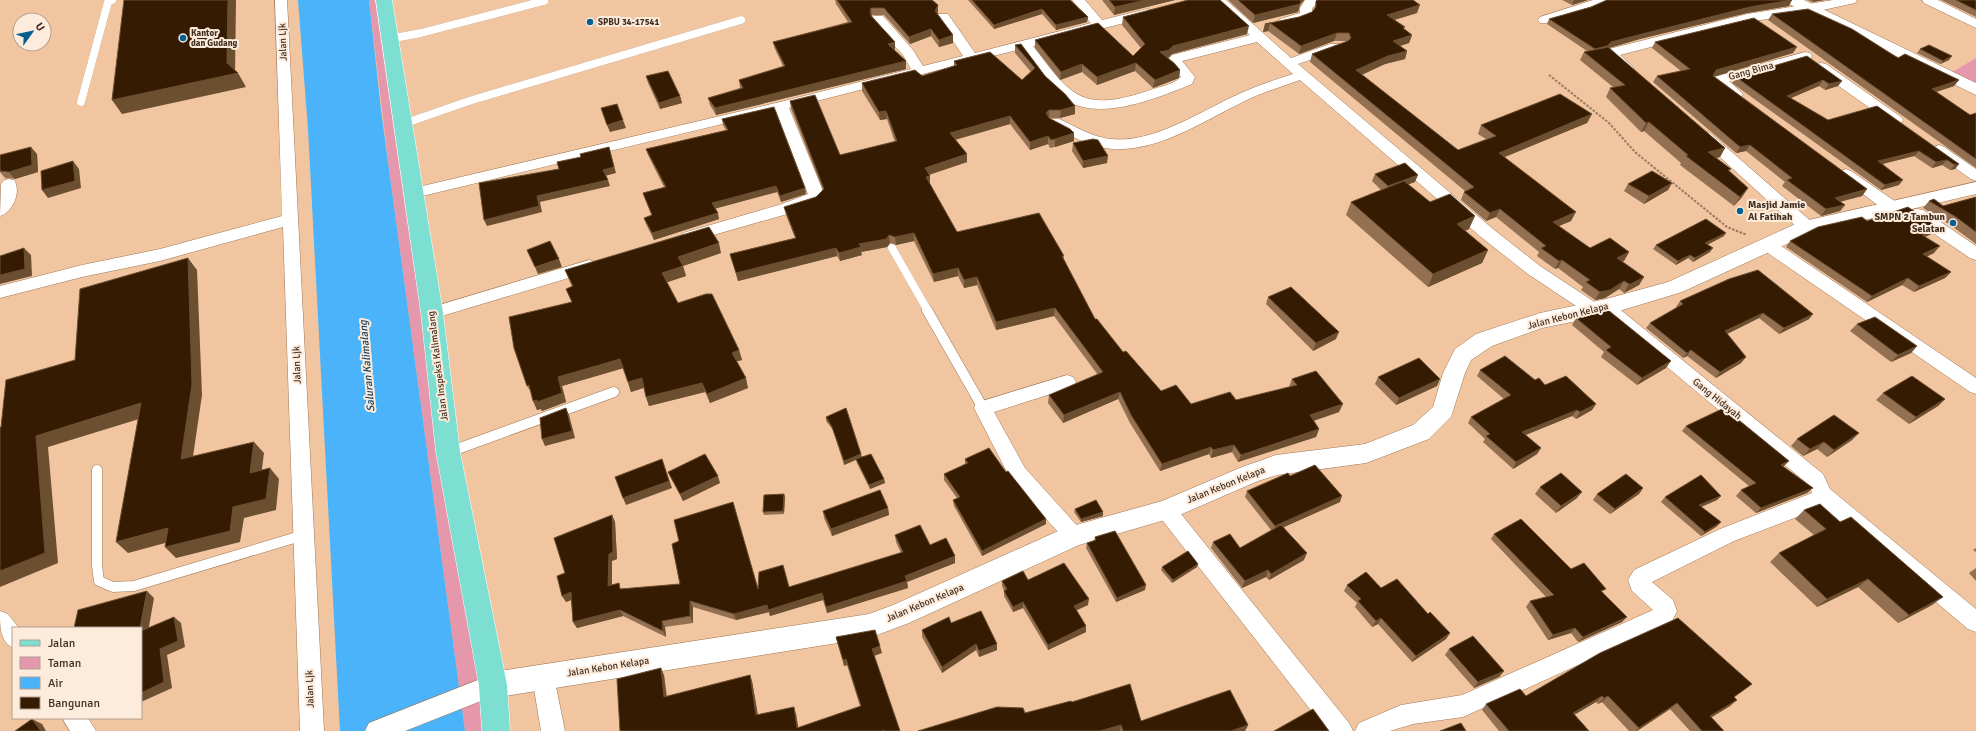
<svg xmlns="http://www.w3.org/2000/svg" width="1976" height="731" font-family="Signika,sans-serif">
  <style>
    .green { fill: #e597ac }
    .water { fill: #4ab3fa }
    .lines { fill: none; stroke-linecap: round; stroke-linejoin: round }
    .lane-far1-casing { stroke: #a07856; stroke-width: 8 }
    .lane-casing { stroke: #a07856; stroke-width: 11 }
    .street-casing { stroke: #a07856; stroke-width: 1 }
    .secondary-casing { stroke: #a07856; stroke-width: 1 }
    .primary-casing { stroke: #fff; stroke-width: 1 }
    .path { stroke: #987a61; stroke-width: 2; stroke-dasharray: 2.5 1.5; stroke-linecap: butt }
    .lane-far1 { stroke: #fff; stroke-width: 8 }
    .lane { stroke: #fff; stroke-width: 10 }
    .street { fill: #fff; fill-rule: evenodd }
    .secondary { fill: #fff; fill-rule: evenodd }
    .primary { fill: #7dded2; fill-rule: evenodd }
    .wall { fill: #927051 }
    .shaded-wall { fill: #6c4e31 }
    .building { fill: #341b02; stroke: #6c4e31 }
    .poi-dot { fill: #055f90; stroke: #fdebdc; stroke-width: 1.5 }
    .labels { text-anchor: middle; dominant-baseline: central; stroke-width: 4; stroke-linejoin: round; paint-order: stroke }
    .far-poi-label { font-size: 9px; font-weight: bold; fill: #413022; stroke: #fdebdc; text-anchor: start }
    .street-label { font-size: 10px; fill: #413022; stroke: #fdebdc }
    .poi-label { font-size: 10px; font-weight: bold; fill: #413022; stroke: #fdebdc; text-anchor: start }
    .water-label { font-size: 11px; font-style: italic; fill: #17415e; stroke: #fdebdc }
  </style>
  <rect width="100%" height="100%" fill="#f0c5a0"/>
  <!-- green -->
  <path class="green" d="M369,0H384L496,731H465L390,176Z
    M1976,58V89L1949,74Z"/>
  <!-- water -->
  <path class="water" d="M298,0H369L381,110L465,731H340L308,129Z"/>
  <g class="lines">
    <!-- lane-far1 casing -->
    <g class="lane-far1-casing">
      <path id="lane-far1" d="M389,39L421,33L544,1
        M81,102L108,2L112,0
        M403,124L469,101L741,20
        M892,248L928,311"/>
    </g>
    <!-- lane casing -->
    <g class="lane-casing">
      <path id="lane" d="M927,310L983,408
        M449,452L614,392
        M97,470V566L99,581L113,587L134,586L304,535"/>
    </g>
    <!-- street casing -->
    <g class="street-casing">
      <path id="street" d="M275,0H287L324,731H300L283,227L160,261L82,277L0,298V286L82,265L160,249L282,216Z
        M1072,0H1085L1102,20L1147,9L1153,13L1152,16L1033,46C1069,93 1080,113 1144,92C1155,88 1173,85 1181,77L1167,61L1172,55L1250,35L1212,0H1226L1291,58L1330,44H1340L1342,47L1340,50L1298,64L1493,229L1540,266L1599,305L1606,301L1612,303L1823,474L1830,489L1976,609V632L1968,629L1823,507L1734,541L1652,582L1673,600L1677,611L1671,623L1463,717L1413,724L1390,731H1355L1359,723L1401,705L1462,695L1653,610L1632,591L1628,580L1634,570L1720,529L1812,493L1809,485L1601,312L1594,316L1588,314L1528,274L1481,237L1300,80C1284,86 1267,91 1251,98C1208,118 1161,152 1112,149C1089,147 1069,134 1049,125L1047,122L1049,119H1059C1075,126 1092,137 1110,139C1154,144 1202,110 1241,93C1258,85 1275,80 1293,74L1257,42L1182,61L1195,77L1192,84C1157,98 1101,122 1065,100C1047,89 1034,66 1021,49L789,108L823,191L824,197L822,201L794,212L689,242L683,241L681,237L683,233L782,204L808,194L776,111L414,198L409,197L406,193L409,189L414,188L780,102L911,69L903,55L873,22L872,19L873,16H883L913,50L923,66L963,56L937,17L938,14H948L975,53L1091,23Z
        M1305,0H1322L1312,8L1313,15L1312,18L1285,26L1280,25L1278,22L1280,19L1300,13V8Z
        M1593,0H1609C1604,8 1550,25 1540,23L1538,20L1540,17Z
        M1833,0H1857L1855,3L1809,13L1747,22L1620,55L1634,68L1632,71C1621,74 1610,62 1604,54L1609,49L1747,14Z
        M1922,0H1938L1976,19V28L1924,3Z
        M1805,52L1810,53L1812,56L1810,59L1729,81L1743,94L1741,97H1731L1712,80L1714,77Z
        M1821,63L1826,64L1901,117L1903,120L1901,123H1891L1816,70L1814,67L1816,64Z
        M1705,131L1710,133L1813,223L1815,227L1813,231L1807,232L1801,231L1700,139L1698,136L1700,133Z
        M1939,145L1944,147L1976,169V181L1971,179L1934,153L1932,150L1934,147Z
        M1846,169L1851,171L1896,202L1898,206L1896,210L1890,211L1884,210L1841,177L1838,174L1841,171Z
        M9,179L14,180C22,192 12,213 0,216L1,184L4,180Z
        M1917,209L1923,210L1976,246V260L1970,258L1911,218L1909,214L1911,210Z
        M1768,239L1774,241L1976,378V394L1970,392L1762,249L1760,245L1762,241Z
        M589,260L595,262L597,266L595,270L432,319L426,317L423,313L426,309Z
        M1067,375L1073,377L1076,382L1073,387L994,412L1025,468L1081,530L1084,536L1081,542L1074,545L1067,542L1011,480L974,408L976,403Z
        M1166,502L1173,504L1349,723L1353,731H1327L1159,516L1156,510L1159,504Z
        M0,611L8,614L19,628H13V648C0,641 0,627 0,611Z
        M543,666L551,669L554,677L565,731H541L532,677L535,669Z
        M493,674L501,677L504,685L501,693L405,731H365L369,723Z
        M62,718H88L96,731H70Z"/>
    </g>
    <!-- secondary casing -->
    <g class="secondary-casing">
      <path id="secondary" d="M1784,0H1804L1976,83V95L1787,3Z
        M1976,182V194L1813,232L1682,292L1606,315L1542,328L1492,346L1471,360L1465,373L1451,417L1429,439L1366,463L1277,475L1258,481L1175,517L1079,545L909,623L869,638L493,698L483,694L479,685L483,676L493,672L869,614L893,605L1065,528L1162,501L1242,467L1276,455L1365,444L1413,425L1433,407L1443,373L1455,349L1476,334L1540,313L1606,299L1668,282L1800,222Z"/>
    </g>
    <!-- primary casing -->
    <g class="primary-casing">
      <path id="primary" d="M376,0H392L443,313L460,452L507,685L510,731H482L479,685L436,452L421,313Z"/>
    </g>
    <!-- path -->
    <path class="path" d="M1549,75L1609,123L1635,152L1727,227L1747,235"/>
    <!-- lane-far1 -->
    <use href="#lane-far1" class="lane-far1"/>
    <!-- lane -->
    <use href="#lane" class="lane"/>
    <!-- street -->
    <use href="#street" class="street"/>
    <!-- secondary -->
    <use href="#secondary" class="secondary"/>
    <!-- primary -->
    <use href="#primary" class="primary"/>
  </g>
  <!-- wall -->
  <path class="wall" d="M835,0H932L938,5V14L953,35V43L939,47L931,36L910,44L884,15H872V16L895,42V49L894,50L906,69L716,115L710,105L708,98L740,88L739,80L783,66L775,49L773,42L848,22L836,4Z
    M968,0H1070L1088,17L1087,22L1056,30L1042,14L994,29Z
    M1102,0H1175L1114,15Z
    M1228,0H1304L1300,5L1298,12L1253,23Z
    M1562,0H1588L1572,5Z
    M1807,0H1825L1812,2Z
    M1941,0H1976V17Z
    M1316,1L1417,13L1394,20L1405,30L1412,35L1409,43L1400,46L1407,51L1405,59L1385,64L1362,75L1458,150L1486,139L1478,134L1481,125L1592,114L1587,123L1504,157L1571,221L1559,226L1590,248L1629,252L1624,261H1622L1644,277L1639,285L1626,292L1624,293L1619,289L1605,298L1595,300L1581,290L1583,287L1558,268L1555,269L1537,256L1539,252L1496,217L1486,221L1461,200L1464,192L1465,191L1310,62L1312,54L1347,42L1346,41H1334L1299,54L1268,31L1263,32L1265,24L1299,17L1312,12L1314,10Z
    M1789,6L1747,13L1640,39L1609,48L1725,148L1720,157L1716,158L1731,169L1729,171L1748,188L1742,197L1734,206L1680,165L1681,163L1644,131L1641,132L1606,97L1610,88L1613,87L1580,60L1584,52L1587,51L1547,24L1549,19L1591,7Z
    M1772,14L1898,58L1959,80L1954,86L1936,92L1970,115L1976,113V168L1768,20Z
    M1123,17L1247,34L1172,54L1168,58L1180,70L1179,78L1153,88L1135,71L1097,85L1082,72L1060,80L1035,48V40L1133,56L1141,48L1122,25Z
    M1655,42L1793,53L1714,76L1867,189L1862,196L1840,202L1845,205L1840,211L1821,216L1782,186L1785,182L1746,151L1736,153L1653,82L1657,76L1681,71L1652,48Z
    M1015,45L1045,76L1075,114L1060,118H1049L1074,141L1055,147L1050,148L1048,144L1030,150L1010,124L955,140L967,154V162L929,175L930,176V184L957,232L1064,256L1063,259L1095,319L1123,352L1161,391L1191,404L1236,400L1289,387L1292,379L1339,412L1313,421L1319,429L1316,437L1238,462L1232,452L1211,458L1209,454L1160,471L1130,423L1118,399L1063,423L1048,403L1049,395L1098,375L1054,316L996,330L977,285L964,288L958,276L934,282L914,241L896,245L890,243L887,247L861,252L862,255L840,261L837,256L738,281L730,254L795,238L786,215L784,207L816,197L823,190L791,109L790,101L840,155L895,142L887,119L880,120L862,91V83L922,76L954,66V61L1022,80L1031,72L1015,53Z
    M1920,49L1949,60L1940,64L1917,53Z
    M646,76L680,96L682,103L660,109L648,83Z
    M1736,77L1842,81L1838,86L1825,90L1819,86L1791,98L1828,120L1959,164L1955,169L1950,170L1942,165L1932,168L1914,156L1883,164L1899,185L1881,190L1732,83Z
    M722,119L805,188L806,194L781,202L777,192L715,208L719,219L654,240L646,224L644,218L652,216L645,199L643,193L664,187L648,155L646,149L726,130L723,125Z
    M1073,143L1107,163L1083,168L1072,151Z
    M37,154L38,172L15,179L5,178L0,172V155Z
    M1375,174L1415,182L1408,184L1430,202L1469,229L1465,231L1488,250L1482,263L1428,287L1346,215L1351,202L1381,190L1372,181Z
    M1672,183L1668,190L1644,204L1624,191L1628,184Z
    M1976,197V244L1949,224L1923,208L1929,201L1943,206Z
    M1867,221L1937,227L1931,234L1925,237L1934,253L1926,257L1951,272L1945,278L1914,292L1902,285L1867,302L1786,247L1790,241Z
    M1724,236L1707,245L1710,252L1693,262L1688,258L1676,265L1653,249L1656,245Z
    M721,253L683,266L686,276L667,282L678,303L739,350L742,360L737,361L748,388L710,403L705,392L649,406L646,397L644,388L631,392L623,368L562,386L566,402L542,411L541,409L537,410L531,392L527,386L572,302V287L565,270Z
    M1268,297L1336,339L1313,351L1266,304Z
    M1680,301L1813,314L1809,319L1779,334L1759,318L1727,334L1746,357L1741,363L1716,378L1687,356L1683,358L1646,328L1650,323L1677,308L1676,307Z
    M1576,318L1666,368L1637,385L1601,357L1604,352L1572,325Z
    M1857,324L1917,346L1911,353L1891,362L1850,331Z
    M1480,370L1535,380L1545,385L1596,404L1592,410L1576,419L1572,416L1526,435L1541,448L1537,454L1513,469L1483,442L1485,439L1468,423L1471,417L1504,399L1477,376Z
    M1378,377L1440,379L1437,386L1396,405L1375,384Z
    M1883,393L1945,399L1938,406L1909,424L1876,400Z
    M826,417L862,457L884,479L885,483L870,489L857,463L856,460L844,465L833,430L826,421Z
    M1686,426L1784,466L1783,467L1813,488L1807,493L1756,513L1736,496L1741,490L1749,486L1682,431Z
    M1797,439L1852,440L1827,457L1817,449L1803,456L1791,446Z
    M965,459L1006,472L1046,519V524L982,556L954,506L953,500L957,498L944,480V474L965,464Z
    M668,472L720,483L683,501L671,478Z
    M1290,476L1340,502L1284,527L1304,560L1269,580L1266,577L1242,588L1211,548L1213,542L1240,548L1271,530L1245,497L1247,491Z
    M1540,487L1577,498L1556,513L1535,494Z
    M1643,488L1639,494L1610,514L1593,500L1597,494Z
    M1721,496L1717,500L1701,507L1721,522L1716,527L1701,536L1661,502L1665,497Z
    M785,497L784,514L764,515L763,512Z
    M888,508L889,515L832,536L824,518L823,511Z
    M1075,509L1103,516L1081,522L1074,512Z
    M1804,510L1932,605L1898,623L1858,587L1817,607L1770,562L1779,553L1814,535L1795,519Z
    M612,515L615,522L617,559L612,561V585L622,589H758L789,587L901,553L896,542L895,535L930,545L955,563L907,582L908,588L827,613L823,600L770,616L769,612L736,620L693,607V623L665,627L666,637L623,616L577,628L573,622L571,600L566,602L565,573Z
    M1494,534L1571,569L1603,592L1622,622L1578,642L1571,633L1548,640L1526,607L1530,601L1546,597L1491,539Z
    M1095,537L1145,590L1116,602L1086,548L1087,543L1094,541Z
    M1976,548V552L1973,550Z
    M1198,564L1197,567L1172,583L1161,570L1162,567Z
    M1976,568V581L1969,573Z
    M1028,580L1088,605L1076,610L1086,626V632L1048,650L1023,608L1013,612L1004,596V591L1002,586V581Z
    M1347,585L1381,588L1428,614L1450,633L1446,639L1412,662L1378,624L1372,627L1355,607L1357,603L1344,591Z
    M951,623L997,644V650L979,657L976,650L942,673L922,637V630Z
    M836,637L882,653L874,656L900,731H620L664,675L667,696L750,675L752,681L758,715L796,714L798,728L860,706L847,665L844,666Z
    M1449,649L1504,671L1499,677L1474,688L1445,655Z
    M1600,653L1735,697L1730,706L1711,717L1724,731H1690L1670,709L1637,731H1629L1602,702L1598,704L1596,702L1574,715L1589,731H1499L1482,710L1486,704L1526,696Z
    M1072,702L1141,721L1248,725L1245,731H918L1025,713Z"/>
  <!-- shaded-wall -->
  <path class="shaded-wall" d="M228,0H236L235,74L238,73L246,87L122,114L112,100L227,63Z
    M1145,0H1175L1114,15L1115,7Z
    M1300,0H1304L1300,5L1298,12L1253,23L1255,15Z
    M1574,0H1588L1572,5Z
    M1792,0L1789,6L1747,13L1640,39L1609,48L1593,56L1611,42L1642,34L1750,7Z
    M1813,0H1825L1812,2Z
    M938,5V13L936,18L935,11Z
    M1420,5L1417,13L1384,23L1387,15Z
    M871,8L872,15L871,19L870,11Z
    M1042,9V14L994,29V25Z
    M1088,17L1087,22L1056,30V25Z
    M1270,23L1268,31L1263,32L1265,24Z
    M1249,26L1247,34L1172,54L1168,58L1160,52L1173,46Z
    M931,29V36L910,44L909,37Z
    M1337,33L1334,41L1299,54L1301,46Z
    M953,35V43L939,47V40Z
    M1412,35L1409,43L1390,49L1393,41Z
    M895,42V49L889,51L888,44Z
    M1797,47L1793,53L1713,77L1716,70Z
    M1407,51L1405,59L1385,64L1354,78L1356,70L1388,56Z
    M1952,56L1949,60L1940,64L1943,61Z
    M906,61V69L716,115L715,108Z
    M1136,63L1135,71L1097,85V77Z
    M1082,64V72L1060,80L1061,72Z
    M1180,70L1179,78L1153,88L1155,80Z
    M1823,80L1819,86L1784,101L1787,96Z
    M1959,80L1954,86L1927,95L1932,89Z
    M1842,81L1838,86L1825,90L1829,84Z
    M680,96L682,103L660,109L659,103Z
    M1075,106V114L1060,118L1061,110Z
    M1049,110V118L1046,121V113Z
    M886,111L887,119L880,120L879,112Z
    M1592,114L1587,123L1495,161L1499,153Z
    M1010,116V124L950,141V133Z
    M623,120L626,128L610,132L607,125Z
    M1649,122L1644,131L1641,132L1646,123Z
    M1074,133V141L1055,147V139Z
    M1048,136V144L1030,150V142Z
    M1750,145L1746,151L1736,153L1740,147Z
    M31,147L37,154L38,172L15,179L9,172Z
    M609,147L616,173L605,176L603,170Z
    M1725,148L1720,157L1703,161L1708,152Z
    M1919,151L1914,156L1874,166L1878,161Z
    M967,154V162L925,176V168Z
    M1108,156L1107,163L1083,168V161Z
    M1947,160L1942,165L1932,168L1936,162Z
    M73,161L79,169L81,188L48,198L42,190Z
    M1959,164L1955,169L1950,170L1955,165Z
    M1418,175L1415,182L1385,193L1388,186Z
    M930,176V184L926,185V177Z
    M608,180L610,186L540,202L542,212L487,226L484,220L537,196Z
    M1903,180L1899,185L1881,190L1885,185Z
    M1672,183L1668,190L1644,204L1649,196Z
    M776,186L777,192L714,209L712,203Z
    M805,188L806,194L781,202L780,196Z
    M1748,188L1742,197L1734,206L1740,197Z
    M1867,189L1862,196L1830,204L1835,198Z
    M1845,205L1840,211L1821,216L1826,209Z
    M1500,209L1496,217L1486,221L1490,213Z
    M1576,212L1571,221L1549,230L1553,222Z
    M718,213L719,219L654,240L652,233Z
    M1475,216L1469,229L1451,237L1457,224Z
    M1937,227L1931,234L1917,241L1922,235Z
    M914,233V241L896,245L895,237Z
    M1726,233L1724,236L1703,247L1705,243Z
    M889,235L890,243L887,247L861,252L862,255L840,261L839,253L859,244Z
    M719,243L721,253L683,266L686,276L665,283L662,273L678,257Z
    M1940,246L1934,253L1917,261L1923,254Z
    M24,248L31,255L32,276L0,284V275Z
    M836,248L837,256L738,281L736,273Z
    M1713,248L1710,252L1693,262L1695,258Z
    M1488,250L1482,263L1428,287L1433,274Z
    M1629,252L1624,261L1613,266L1617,258Z
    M1690,255L1688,258L1676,265L1678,261Z
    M188,258L197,270L202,395L191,470L181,459Z
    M559,259L562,267L538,274L535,267Z
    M1562,260L1558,268L1555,269L1559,261Z
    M958,268V276L934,282L933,274Z
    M1951,272L1945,278L1914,292L1919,286Z
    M977,277V285L964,288V280Z
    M1644,277L1639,285L1626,292L1624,293L1629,284Z
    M1908,278L1902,285L1867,302L1872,296Z
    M1624,281L1619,289L1605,298L1595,300L1600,292Z
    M1055,308L1054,316L996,330V322Z
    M1763,313L1759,318L1721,337L1725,331Z
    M1813,314L1809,319L1779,334L1784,328Z
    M1339,332L1336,339L1313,351L1316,343Z
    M1917,346L1911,353L1891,362L1898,355Z
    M739,350L742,360L734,362L732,353Z
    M1691,350L1687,356L1683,358L1687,353Z
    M1746,357L1741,363L1716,378L1720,372Z
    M620,359L624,368L562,386L566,402L542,411L541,409L537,410L533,401L558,377Z
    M1671,361L1666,368L1637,385L1642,378Z
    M642,378L646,387L631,392L628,382Z
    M746,378L748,388L710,403L707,394Z
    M1440,379L1437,386L1396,405L1399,398Z
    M702,383L705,392L649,406L646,397Z
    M1120,392L1118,399L1063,423L1064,415Z
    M1945,399L1938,406L1909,424L1916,417Z
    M141,403L152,415L48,447L58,563L0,587V571L36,436Z
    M1343,404L1339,412L1307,423L1310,415Z
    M1596,404L1592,410L1576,419L1580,412Z
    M566,408L569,415L575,438L545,446L542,439Z
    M1577,410L1572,416L1518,438L1522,432Z
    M1319,429L1316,437L1238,462L1241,455Z
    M1859,433L1852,440L1827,457L1834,450Z
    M254,442L264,453L260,484L250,473Z
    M1824,442L1817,449L1803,456L1810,449Z
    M1234,445L1232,452L1211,458L1213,450Z
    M1211,447L1209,454L1160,471L1162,464Z
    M1541,448L1537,454L1513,469L1516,462Z
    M861,454L862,457L844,465V461Z
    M662,459L672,488L626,505L623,498Z
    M1789,461L1784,466L1776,471L1781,465Z
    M270,468L279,479L276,510L244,518L240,542L176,558L165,547L233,507Z
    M718,476L720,483L683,501L680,494Z
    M884,479L885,483L870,489L869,485Z
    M1643,488L1639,494L1610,514L1615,509Z
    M1813,488L1807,493L1756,513L1761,508Z
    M1582,492L1577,498L1556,513L1561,506Z
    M784,494L785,497L784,514L783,511Z
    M1342,496L1340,502L1273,532L1275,526Z
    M1721,496L1717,500L1694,510L1699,505Z
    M888,508L889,515L832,536L831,529Z
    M1103,512V516L1081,522V519Z
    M612,515L615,522L617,559L612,561V592L608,586L609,554Z
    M1046,519V524L982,556V551Z
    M1721,522L1716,527L1701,536L1705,532Z
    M168,528L180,539L128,553L116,542Z
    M1307,553L1304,560L1269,580L1271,574Z
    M955,556V563L907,582L908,588L827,613L826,607Z
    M1198,564L1197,567L1172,583L1173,580Z
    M1268,570L1266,577L1242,588L1245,581Z
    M1868,579L1858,587L1817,607L1827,599Z
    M1146,585L1145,590L1116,602L1117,598Z
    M147,591L154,598L147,638L141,633V628H140Z
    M571,592L574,599L566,602L562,596Z
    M822,593L823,600L770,616L769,612L736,620L734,614L767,605Z
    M1943,597L1932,605L1898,623L1909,615Z
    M1089,599L1088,605L1073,612L1074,606Z
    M690,601L693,607V623L690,616Z
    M1023,602V608L1013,612V607Z
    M620,610L623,616L577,628L573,622Z
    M174,617L181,623L185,647L167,655L172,688L141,702V693Z
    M1627,617L1622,622L1578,642L1583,637Z
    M1381,618L1378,624L1372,627L1376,621Z
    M662,621L665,627L666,637L663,631Z
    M1086,626V632L1048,650V645Z
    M1575,628L1571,633L1548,640L1553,635Z
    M1450,633L1446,639L1412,662L1416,656Z
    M976,644V650L942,673V667Z
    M997,644V650L979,657V651Z
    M880,646L882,653L873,656L872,649Z
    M846,659L847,665L844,666L843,660Z
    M661,668L664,675L667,704L664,697Z
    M1504,671L1499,677L1474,688L1478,682Z
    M750,675L752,681L759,722L756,715Z
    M1602,696L1596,702L1567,719L1573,713Z
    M1608,696L1602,702L1598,704L1604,698Z
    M1737,700L1730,706L1704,722L1710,716Z
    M1677,703L1670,709L1637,731H1636L1639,728Z
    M794,707L796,714L799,731L797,728Z
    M32,719L42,724L46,731H41Z
    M1121,725L1120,731H1100Z
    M1248,725L1245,731H1231Z"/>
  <!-- building -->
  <path class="building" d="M124,0H228L227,63L238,73L112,100Z
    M837,0H932L938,5L935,11L953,35L939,40L931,29L909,37L884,8H871L870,11L871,16L895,42L888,44L906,61L715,108L708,98L743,88L739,80L785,66L773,42L852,22Z
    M972,0H1070L1088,17L1056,25L1042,9L994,25Z
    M1109,0H1145L1115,7Z
    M1188,0H1220L1249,26L1173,46L1169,50L1160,52L1174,63L1180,70L1155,80L1136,63L1097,77L1082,64L1061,72L1035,40L1098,23L1133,56L1145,44L1123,17Z
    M1238,0H1301L1300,4L1255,15Z
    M1317,0H1413L1420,5L1387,15L1405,27L1403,28L1412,35L1393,41L1407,51L1388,56L1356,70L1458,150L1496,136L1481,125L1560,94L1592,114L1499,153L1576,212L1553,222L1590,248L1610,238L1629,252L1617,258L1644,277L1631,284H1629L1624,281L1610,290L1600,292L1586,282L1590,280L1562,260L1559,261L1541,248L1546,246L1500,209L1490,213L1464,192L1474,187L1312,54L1348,41L1351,38L1349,33H1337L1301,46L1270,23L1265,24L1299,17L1312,12L1316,7V1Z
    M1607,0H1792L1750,7L1642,34L1611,42L1607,46L1595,49L1549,19L1591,7Z
    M1956,0H1976V10Z
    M1808,9L1852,29L1898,58L1905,54L1959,80L1932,89L1970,115L1976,113V159L1772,14Z
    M1754,18L1797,47L1716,70L1713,76L1867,189L1835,198L1845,205L1826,209L1787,180L1792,178L1750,145L1740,147L1657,76L1690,69L1655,42Z
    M1021,44L1045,76L1065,94L1075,106L1061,110H1049L1046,113L1049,118L1070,129L1074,133L1055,139L1051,140L1048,136L1030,142L1010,116L950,133L967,154L925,168L930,176L926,177L957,232L1039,213L1064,256H1062L1095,319H1097L1123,352L1126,351L1161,391L1176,385L1191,404L1230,392L1236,400L1297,385L1292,379L1316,371L1343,404L1310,415L1319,429L1241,455L1234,445L1213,450L1211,447L1162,464L1131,415L1120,392L1064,415L1049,395L1103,372L1055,308L996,322L977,277L964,280L958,268L933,274L914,233L895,237L889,235L886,239L859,244L861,247L839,253L836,248L736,273L730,254L796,238L784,207L816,197L824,189L790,101L815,95L840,155L897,141L886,111L879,112L862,83L915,70L922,76L957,65L954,61L990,52L1022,80L1035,68L1015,45Z
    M1929,45L1952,56L1943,61L1920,49Z
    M1608,47L1725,148L1708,152L1731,169L1728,170L1748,188L1740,197L1686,156L1688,155L1649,122L1646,123L1610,88L1625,85L1584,52Z
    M1807,56L1842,81L1829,84L1823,80L1787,96L1828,120L1877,106L1959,164L1955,165L1947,160L1936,162L1919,151L1878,161L1903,180L1885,185L1736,77Z
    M668,71L680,96L659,103L646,76Z
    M617,104L623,120L607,125L601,108Z
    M774,107L805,188L780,196L776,186L712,203L718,213L652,233L644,218L652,215L643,193L666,187L646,149L728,130L722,119Z
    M1093,139L1098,140L1108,156L1083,161L1073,143Z
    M31,147L32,165L9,172L0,171V155Z
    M609,147L614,167L603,170L608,180L537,196L539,206L484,220L479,183L559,169L557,162L581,157L580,154Z
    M73,161L75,181L42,190L41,171Z
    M1405,163L1418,175L1388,186L1375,174Z
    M1652,171L1672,183L1649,196L1628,184Z
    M1404,181L1430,202L1450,194L1475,216L1457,224L1488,250L1433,274L1351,202Z
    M1976,197V232L1956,217L1929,201L1934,199L1943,206Z
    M1908,207L1937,227L1922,235L1940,246L1923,254L1951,272L1919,286L1908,278L1872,296L1790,241L1818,227L1862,217L1867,221Z
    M1706,219L1726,233L1705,243L1713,248L1695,258L1690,255L1678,261L1656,245Z
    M709,227L719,243L678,257L683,266L662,273L678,303L706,294H712L739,350L732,353L746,378L707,394L702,383L646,397L642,378L628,382L620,359L558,377L562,393L537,402V400L533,401L529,385L527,386L514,348L509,317L572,302L566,289L573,286L565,270Z
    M550,241L559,259L535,267L527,250Z
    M24,248L25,269L0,275V256Z
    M188,258L192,384L181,459L254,442L250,473L270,468L266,499L233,507L230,531L165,547L168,528L116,542L141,403L36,436L45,553L0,571V428L1,427L6,380L75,360L80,289Z
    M1758,270L1813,314L1784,328L1763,313L1725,331L1746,357L1720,372L1691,350L1687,353L1650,323L1683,304L1680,301L1729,279Z
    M1291,287L1339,332L1316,343L1268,297Z
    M1608,310L1671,361L1642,378L1606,350L1611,347L1576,318Z
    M1875,317L1917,346L1898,355L1857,324Z
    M1505,356L1535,380L1539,378L1545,385L1566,376L1596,404L1580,412L1577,410L1522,432L1541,448L1516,462L1486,436L1490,434L1471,417L1511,395L1480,370Z
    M1419,358L1440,379L1399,398L1378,377Z
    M1912,376L1945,399L1916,417L1883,393Z
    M566,408L572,431L542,439L540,418Z
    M846,408L861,454L844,461L832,427L826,417Z
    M1724,408L1789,461L1781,465L1813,488L1761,508L1741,490L1756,483L1686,426Z
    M1834,415L1859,433L1834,450L1824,442L1810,449L1797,439Z
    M989,448L1006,472L1008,471L1046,519L982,551L953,500L960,497L944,474L968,463L965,459Z
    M705,454L718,476L680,494L668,472Z
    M871,454L884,479L869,485L856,459Z
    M662,459L669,481L623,498L615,477Z
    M1315,465L1342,496L1275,526L1247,491L1288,473L1290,476Z
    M1561,473L1582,492L1561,506L1540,487Z
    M1626,474L1643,488L1615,509L1597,494Z
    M1701,475L1721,496L1699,505L1721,522L1705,532L1665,497Z
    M880,490L888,508L831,529L823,511Z
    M784,494L783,511L763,512L764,495Z
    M1096,500L1103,512L1081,519L1075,509Z
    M733,502L758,589L759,572L783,565L789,587L903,552L895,535L920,525L930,545L946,538L955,556L905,576L907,581L826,607L822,593L768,610L767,605L734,614L690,601V616L662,621L663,631L620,610L573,622L571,592L562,596L557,576L565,573L554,538L612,515L613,552L609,554L608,586L619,583L620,589L680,584L672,544L679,541L674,520Z
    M1820,504L1840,522L1851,517L1943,597L1909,615L1868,579L1827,599L1779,553L1826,529L1804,510Z
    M1521,519L1571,569L1584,563L1606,589L1601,591L1627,617L1583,637L1575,628L1553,635L1530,601L1554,595L1494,534Z
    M1281,525L1307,553L1271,574L1268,570L1245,581L1213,542L1230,534L1240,548Z
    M1115,531L1146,585L1117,598L1087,543L1096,540L1095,537Z
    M1188,551L1198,564L1173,580L1162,567Z
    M1064,563L1089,599L1074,606L1086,626L1048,645L1023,602L1013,607L1004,591L1007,589L1002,581L1023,571L1028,580Z
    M1366,572L1381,588L1397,579L1428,614L1430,612L1450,633L1416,656L1381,618L1376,621L1358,601L1361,599L1347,585Z
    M147,591L140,628H74L78,610Z
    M981,611L997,644L979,651L976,644L942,667L922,630L949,617L951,623Z
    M174,617L178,641L160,649L164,682L141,693V631Z
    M1678,618L1752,684L1734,697L1737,700L1710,716L1724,731H1702L1677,703L1639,728L1608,696L1604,698L1602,696L1573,713L1589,731H1509L1486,704L1520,689L1526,696L1600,653Z
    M875,630L880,646L872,649L900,731H884V730L881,731H620L617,679L661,668L664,697L750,675L756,715L794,707L797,728L861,706L846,659L843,660L836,637Z
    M1473,636L1504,671L1478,682L1449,649Z
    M1130,684L1141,721L1230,690L1248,725L1231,731H1123L1121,725L1100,731H918L997,707L1023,708L1025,713L1071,701L1072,702Z
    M1313,709L1329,731H1274Z
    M32,719L41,731H15Z
    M1461,723L1466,731H1440Z"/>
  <!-- markers -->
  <g class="poi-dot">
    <circle cx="590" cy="22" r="4"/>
    <circle cx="183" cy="38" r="4"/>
    <circle cx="1740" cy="211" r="4"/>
    <circle cx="1953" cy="223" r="4"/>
  </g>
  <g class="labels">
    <!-- far-poi labels -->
    <g class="far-poi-label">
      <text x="598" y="22">SPBU 34-17541</text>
      <text x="191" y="33">Kantor<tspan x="191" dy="10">dan Gudang</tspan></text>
    </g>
    <!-- street labels -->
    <g class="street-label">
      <text transform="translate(283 42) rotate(-92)">Jalan Ljk</text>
      <text transform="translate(1751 71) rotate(-15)">Gang Bima</text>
      <text transform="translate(1568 316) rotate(-14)">Jalan Kebon Kelapa</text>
      <text transform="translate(297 365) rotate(-92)">Jalan Ljk</text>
      <text transform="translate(438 366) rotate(-97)">Jalan Inspeksi Kalimalang</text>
      <text transform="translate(1717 399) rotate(39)">Gang Hidayah</text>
      <text transform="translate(1226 485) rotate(-22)">Jalan Kebon Kelapa</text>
      <text transform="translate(925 603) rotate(-23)">Jalan Kebon Kelapa</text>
      <text transform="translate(608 667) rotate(-9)">Jalan Kebon Kelapa</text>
      <text transform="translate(310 689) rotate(-92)">Jalan Ljk</text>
    </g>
    <!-- poi labels -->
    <g class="poi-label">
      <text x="1748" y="205">Masjid Jamie<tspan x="1748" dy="12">Al Fatihah</tspan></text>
      <text x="1945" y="217" text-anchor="end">SMPN 2 Tambun<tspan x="1945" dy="12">Selatan</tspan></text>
    </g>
    <!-- water labels -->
    <g class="water-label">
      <text transform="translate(367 366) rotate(-95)">Saluran Kalimalang</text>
    </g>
  </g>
  <!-- legend -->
  <rect x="12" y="627" width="130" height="92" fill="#fdebdc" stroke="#b2a092"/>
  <rect x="20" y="640" width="20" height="6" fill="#7dded2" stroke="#b2a092"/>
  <text x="48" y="647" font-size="12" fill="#413022">Jalan</text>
  <rect x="20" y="657" width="20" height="12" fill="#e597ac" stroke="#b2a092"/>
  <text x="48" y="667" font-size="12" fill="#413022">Taman</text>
  <rect x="20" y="677" width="20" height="12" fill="#4ab3fa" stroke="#b2a092"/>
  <text x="48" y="687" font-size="12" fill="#413022">Air</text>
  <rect x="20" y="697" width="20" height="12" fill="#341b02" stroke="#b2a092"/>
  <text x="48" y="707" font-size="12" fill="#413022">Bangunan</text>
  <!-- north arrow -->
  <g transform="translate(32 32) rotate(57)"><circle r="19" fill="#fdebdc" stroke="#b2a092"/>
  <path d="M0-3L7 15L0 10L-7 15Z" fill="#055f90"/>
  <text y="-6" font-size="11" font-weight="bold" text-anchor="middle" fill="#413022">U</text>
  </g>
</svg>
